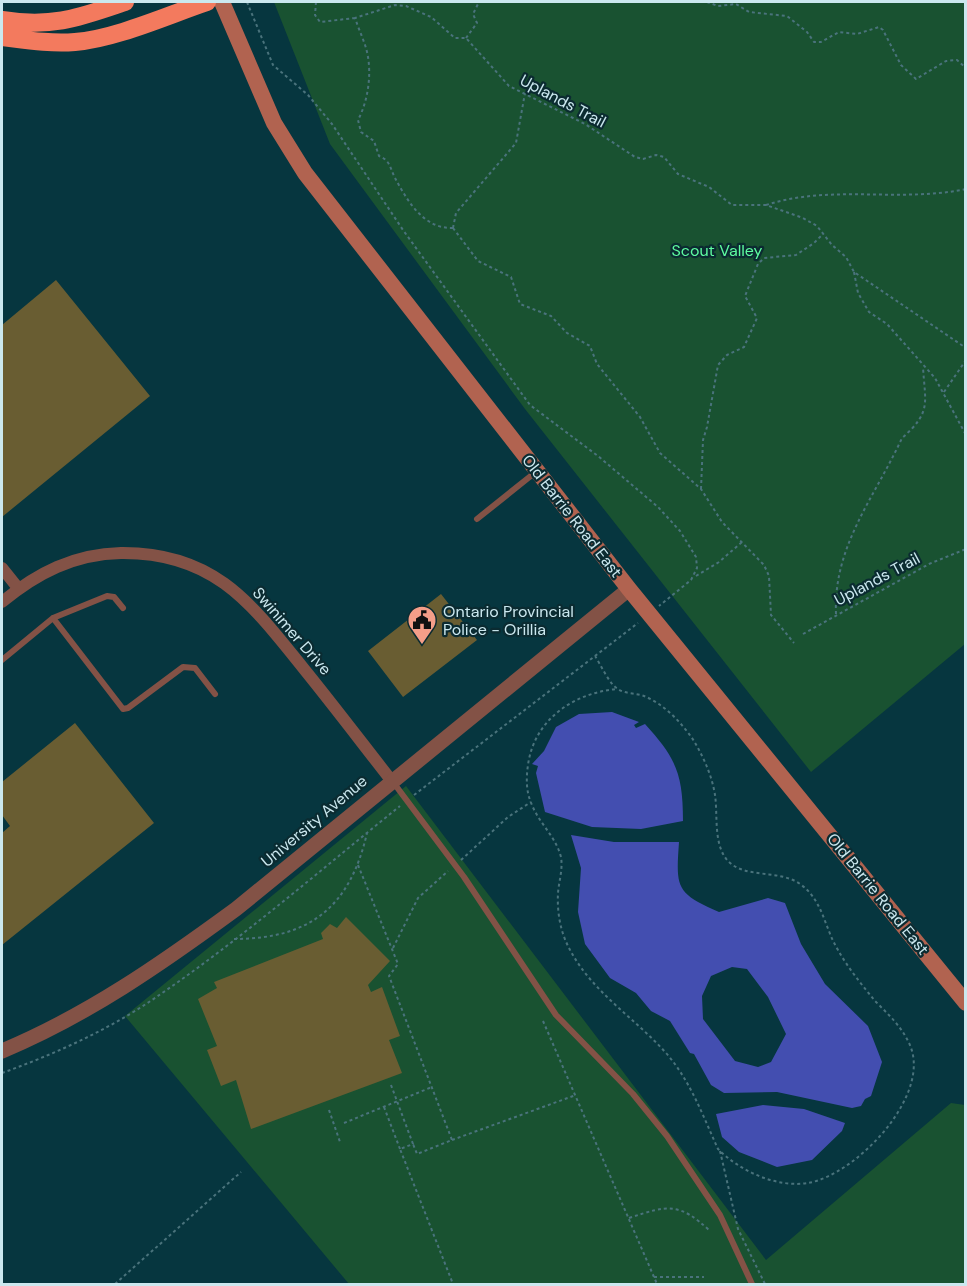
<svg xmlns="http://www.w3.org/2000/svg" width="967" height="1286" font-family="'DM Sans',sans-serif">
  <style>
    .green { fill: #195231 }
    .water { fill: #434eb0; fill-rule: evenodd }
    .building { fill: #695d32 }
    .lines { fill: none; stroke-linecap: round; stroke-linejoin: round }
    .path { stroke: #4a737c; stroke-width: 2; stroke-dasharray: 3 3; stroke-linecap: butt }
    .service { stroke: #835246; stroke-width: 6 }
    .minor { stroke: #835246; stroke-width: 12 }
    .tertiary { stroke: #835246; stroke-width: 15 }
    .secondary { stroke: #b16350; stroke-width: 16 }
    .motorway { stroke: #f37a5e; stroke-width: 18 }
    .labels { text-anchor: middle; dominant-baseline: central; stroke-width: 4.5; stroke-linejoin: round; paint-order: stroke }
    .street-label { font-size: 16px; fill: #cbe8ef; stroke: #0b2b31 }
    .park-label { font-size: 16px; fill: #5efca0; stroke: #0b2b31 }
    .poi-label { font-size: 16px; fill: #cbe8ef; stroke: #0b2b31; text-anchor: start }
  </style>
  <rect width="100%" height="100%" fill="#06363f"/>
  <!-- green -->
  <path class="green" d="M274,2H965V644L811,772L525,409L330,144Z
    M406,786L766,1260L951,1103L965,1105V1284H349L125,1016Z"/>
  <!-- water -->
  <path class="water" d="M612,712L639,722L634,725L636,728L645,724C676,758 683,774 683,821L641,829L592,827L545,812L536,773L538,766L532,764L544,751L556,727L579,714Z
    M571,835L614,842H679C676,887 675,893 719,912L768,898L785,903L801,944L825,984L868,1026L882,1062L871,1096L865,1099L861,1106L852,1108L777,1092L724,1093L711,1085L694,1054L690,1053L670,1021L651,1011L636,993L610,978L585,944L578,912L581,868ZM732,967L747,969L768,997L786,1034L771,1062L758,1067L735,1061L703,1019L702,996L711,976Z
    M763,1105L804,1109L845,1123L842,1131L812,1160L777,1167L739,1152L722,1137L716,1114Z"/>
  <!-- building -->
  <path class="building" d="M56,280L150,396L2,517V325Z
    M441,594L477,640L403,697L368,651Z
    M75,723L154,823L2,945V833L10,826L2,815V782Z
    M346,917L390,961L368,985L371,992L382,987L400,1036L389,1040L402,1073L251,1129L236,1080L221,1086L207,1050L217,1046L198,999L217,988L214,982L323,939L321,933L330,924L337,928Z"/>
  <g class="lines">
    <!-- path -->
    <path class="path" d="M247,2L273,65L308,95L332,124L403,230L530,405L598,456L658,507L680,531L696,557L697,568L691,580L659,606
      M316,2L315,15L320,22L355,18
      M707,2L718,6L736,4L749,12L787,16L807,32L814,42H821L839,32L857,34L879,27L883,30L901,65L916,79L946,61L957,60L966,68
      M466,38L477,23L473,14L479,2
      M766,205C831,184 899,203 966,189
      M453,228C423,229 407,200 395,178C390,168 390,160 379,156L374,141L361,132L358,120C369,99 373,68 365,45C362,36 358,27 355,18L395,5L406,6L431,17L455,38H466L509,86L585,124L635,157L643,159L656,155L664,157L678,174L709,187L732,205H766L803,218L817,226L832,245L846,257L854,272L966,348
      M453,228L478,261L511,277L520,304L551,316L567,333L590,346L597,364L640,417L660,453L701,489L722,522L764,565L769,576L771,615L794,643
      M453,228L456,213L516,143L525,93
      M854,272L858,293L869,312L887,324L935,378L966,435
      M944,392L966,360
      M701,489L703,440L707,427L718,365L727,355L744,347L757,318L745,296L758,264L764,258L796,255L814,243L823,234
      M696,576L719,562L742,542
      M836,614C833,546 875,497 902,438C932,412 925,403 923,367
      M803,634L929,564L966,549
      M595,656C601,665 609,684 618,689C625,694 636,693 644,696C664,704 682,723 694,741C704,758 712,776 715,795C718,815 713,845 728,861C745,879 779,869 800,884C823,900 824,927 838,950C848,968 862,985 875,1001C888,1014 901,1026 909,1043C934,1094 856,1175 808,1183C776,1188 740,1171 718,1149C703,1116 690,1080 666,1053C634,1017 590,991 568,946C560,930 557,911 558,893C559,881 563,869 561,857C556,837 539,823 532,805C526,792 526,779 528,765C534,720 573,693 617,689
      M414,795L638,623
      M461,860L508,817L531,802
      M358,865L398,964L389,976L452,1140L417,1154L413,1144
      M234,939C310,939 350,907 367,833
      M393,948L418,898L448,871
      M543,1021L657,1284
      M2,1073C52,1055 104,1032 149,1002C237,943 318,872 400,806
      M391,1085L413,1144L400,1149L453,1284
      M384,1107L400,1149
      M329,1110L340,1142
      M344,1123L432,1087
      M452,1140L576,1095
      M720,1151L738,1229L765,1284
      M629,1218C668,1205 679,1202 710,1231
      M654,1277H704
      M115,1284L241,1172"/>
    <!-- service -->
    <path class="service" d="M477,519L537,471
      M53,618L123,709L128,708L183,667L195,668L215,694
      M2,660L53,618L107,596L114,597L123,608
      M393,782L464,877L556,1015L633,1094L667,1136L720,1215L752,1284"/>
    <!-- minor -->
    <path class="minor" d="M2,568L18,588
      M2,602C37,573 74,554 121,553C214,552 251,603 304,669C334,706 362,743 391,780"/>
    <!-- tertiary -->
    <path class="tertiary" d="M2,1051C88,1015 161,964 236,909L629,589"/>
    <!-- secondary -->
    <path class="secondary" d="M222,2L274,123L305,173L629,589L966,1003"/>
    <!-- motorway -->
    <path class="motorway" d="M2,20C52,28 78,18 125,2
      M2,37C26,40 50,44 75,42C115,39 168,15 207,2"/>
  </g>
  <!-- icons -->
  <defs>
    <g id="civic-pin" transform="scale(1.5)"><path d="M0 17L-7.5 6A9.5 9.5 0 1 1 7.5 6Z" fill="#f49e89" stroke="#0b2b31"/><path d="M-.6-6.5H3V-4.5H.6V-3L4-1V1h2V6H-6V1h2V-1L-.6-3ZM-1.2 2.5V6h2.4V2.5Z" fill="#111"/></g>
  </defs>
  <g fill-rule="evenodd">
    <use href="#civic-pin" x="422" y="620"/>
  </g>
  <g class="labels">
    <!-- street labels -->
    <g class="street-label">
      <text transform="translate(563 101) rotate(28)">Uplands Trail</text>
      <text transform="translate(572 516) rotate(52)">Old Barrie Road East</text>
      <text transform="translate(877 579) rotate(-28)">Uplands Trail</text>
      <text transform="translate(292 631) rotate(49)">Swinimer Drive</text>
      <text transform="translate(314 821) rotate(-40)">University Avenue</text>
      <text transform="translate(878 894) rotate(51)">Old Barrie Road East</text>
    </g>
    <!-- park labels -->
    <g class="park-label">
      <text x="717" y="250">Scout Valley</text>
    </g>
    <!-- poi labels -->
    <g class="poi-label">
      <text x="443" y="611">Ontario Provincial<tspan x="443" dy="18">Police - Orillia</tspan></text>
    </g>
  </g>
  <!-- border -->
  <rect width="967" height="1286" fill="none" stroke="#cbe8ef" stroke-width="6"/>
</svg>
